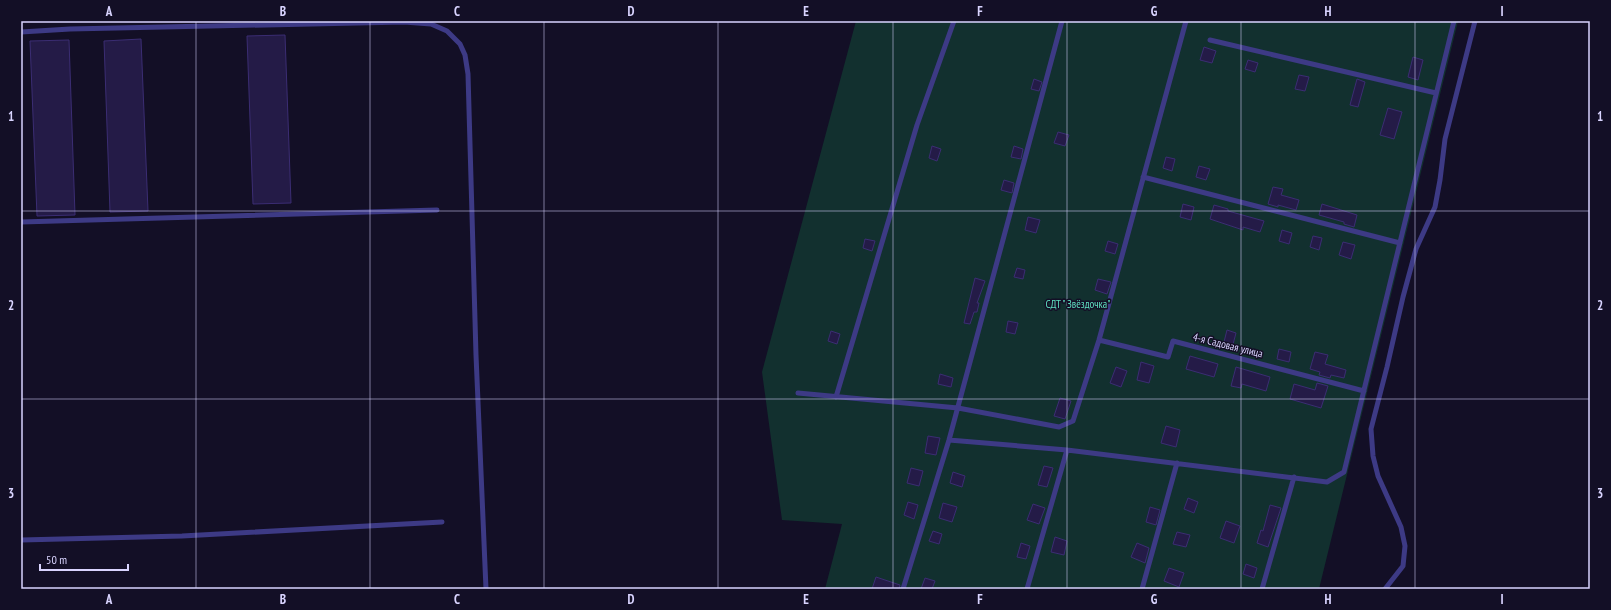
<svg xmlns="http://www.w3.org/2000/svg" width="1611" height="610" font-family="'PT Sans Narrow',sans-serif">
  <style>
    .green { fill: #12302f }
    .building { fill: #241b47; stroke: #3b2d73 }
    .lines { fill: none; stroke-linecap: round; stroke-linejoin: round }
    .service { stroke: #3d3a85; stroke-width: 5 }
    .grid { fill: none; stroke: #d9d4ff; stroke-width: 1; stroke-opacity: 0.55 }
    .labels { text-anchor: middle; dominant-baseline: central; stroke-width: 3; stroke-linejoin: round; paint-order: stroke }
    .park-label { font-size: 11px; fill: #5fe0c0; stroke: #130f26 }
    .street-label { font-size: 11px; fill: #d9d4ff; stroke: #130f26 }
    .neatline { fill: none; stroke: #d9d4ff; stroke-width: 1.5 }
    .grid-label { font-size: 13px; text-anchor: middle; font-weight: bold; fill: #d9d4ff }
  </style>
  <rect width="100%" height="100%" fill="#130f26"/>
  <!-- green -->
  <path class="green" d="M856,21H1458L1319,589H825L842,524L782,520L762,372Z"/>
  <!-- building -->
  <path class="building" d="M285,35L291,203L253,204L247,36Z
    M141,39L148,211L110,212L104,41Z
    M69,40L75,215L37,216L30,41Z
    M1204,47L1216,51L1212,63L1200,60Z
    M1413,57L1423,60L1418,80L1408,77Z
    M1248,60L1258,63L1255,72L1245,69Z
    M1299,75L1309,77L1305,91L1295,89Z
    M1034,79L1042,82L1039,91L1031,89Z
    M1357,79L1365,82L1358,107L1350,105Z
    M1388,108L1402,112L1394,139L1380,135Z
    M1058,132L1069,135L1065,146L1054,143Z
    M932,146L941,149L937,161L929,158Z
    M1014,146L1023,149L1021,159L1011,157Z
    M1166,157L1175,159L1172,171L1163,168Z
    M1199,166L1210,169L1206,180L1196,177Z
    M1004,180L1014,183L1012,193L1001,190Z
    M1273,187L1283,189L1281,195L1299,200L1296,210L1278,205V207L1268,204Z
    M1183,204L1194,207L1191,220L1180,217Z
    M1322,204L1357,215L1354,227L1344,224V222L1319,215Z
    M1214,205L1228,209V211L1264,221L1260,232L1243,227V230L1210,219Z
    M1028,217L1040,220L1036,233L1025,230Z
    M1282,230L1292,233L1289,244L1279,241Z
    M1313,236L1322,238L1319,250L1310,247Z
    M865,239L875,241L872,251L863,248Z
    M1108,241L1118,244L1115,254L1105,251Z
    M1343,242L1355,245L1351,259L1339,255Z
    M1017,268L1025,270L1023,279L1014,277Z
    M975,278L985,281L977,303H979L977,312H974L970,324L964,323Z
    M1098,279L1111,282L1107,294L1095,290Z
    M1008,321L1018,323L1015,334L1006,332Z
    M1227,330L1236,333L1232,348L1223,346Z
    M831,331L840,334L837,344L828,341Z
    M1279,349L1291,352L1289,362L1277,359Z
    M1315,352L1328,355L1325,364L1346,370L1344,378L1331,375L1330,378L1319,375L1320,372L1310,369Z
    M1190,356L1218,364L1214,377L1186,369Z
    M1141,362L1154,366L1149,383L1137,380Z
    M1116,367L1127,371L1121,387L1110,383Z
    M1236,367L1270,377L1266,391L1242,384L1241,388L1231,386Z
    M940,374L953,378L951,387L938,384Z
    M1317,383L1328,386L1321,408L1290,399L1294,384L1315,390Z
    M1060,398L1071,401L1065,419L1054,416Z
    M1166,426L1180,430L1176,447L1161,443Z
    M928,436L940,438L936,455L925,453Z
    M1044,466L1053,468L1047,487L1038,485Z
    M911,468L923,471L919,486L907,483Z
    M953,472L965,476L962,487L950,483Z
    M1188,498L1198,502L1194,513L1184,509Z
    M908,502L918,505L914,519L904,515Z
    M943,503L957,507L952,522L939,518Z
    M1033,504L1045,508L1039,524L1027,520Z
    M1270,505L1281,508L1268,547L1257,543L1261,530L1263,531Z
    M1150,507L1160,510L1156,525L1146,522Z
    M1226,521L1240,526L1234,543L1220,538Z
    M933,531L942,534L939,544L929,541Z
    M1177,532L1190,535L1186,547L1173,544Z
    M1055,537L1067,541L1064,555L1051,552Z
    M1021,543L1030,546L1026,559L1017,557Z
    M1137,543L1149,548L1145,563L1131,557Z
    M1246,564L1257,568L1254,578L1243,574Z
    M1169,568L1184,573L1179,587L1164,581Z
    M876,577L900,585L899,589H872Z
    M925,578L935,581L932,589H921Z"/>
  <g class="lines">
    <!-- service -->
    <path class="service" d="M21,32L70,29L404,22L431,24L447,31L460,44L465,55L468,74L476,355L486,589
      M1210,40L1436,93
      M1143,177L1400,243
      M21,222L437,210
      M1099,340L1168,357L1173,341L1364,391
      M798,393L958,408L1059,427L1073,421L1099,340L1186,21
      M836,397L917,125L954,21
      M949,440L1067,450L1327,482L1344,472L1454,21
      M21,540L182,536L442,522
      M903,589L949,440L1062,21
      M1027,589L1067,450
      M1142,589L1177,463
      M1262,589L1294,477
      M1385,589L1403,566L1405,546L1401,527L1378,476L1373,456L1371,429L1387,367L1403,297L1416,249L1435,207L1440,180L1445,139L1475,21"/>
  </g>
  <!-- grid -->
  <path class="grid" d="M196,21V589M370,21V589M544,21V589M718,21V589M893,21V589M1067,21V589M1241,21V589M1415,21V589M21,211H1590M21,399H1590"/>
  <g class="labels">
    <!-- park labels -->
    <g class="park-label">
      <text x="1078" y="304">СДТ " Звёздочка"</text>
    </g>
    <!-- street labels -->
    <g class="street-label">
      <text transform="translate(1228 345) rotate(14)">4-я Садовая улица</text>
    </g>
  </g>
  <!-- border -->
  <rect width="1611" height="610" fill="none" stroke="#130f26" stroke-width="44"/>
  <!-- scale -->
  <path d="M40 564v6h88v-6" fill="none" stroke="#d9d4ff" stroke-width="2"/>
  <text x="46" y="564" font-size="12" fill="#d9d4ff" stroke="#130f26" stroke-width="3" paint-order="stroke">50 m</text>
  <rect x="22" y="22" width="1567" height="566" class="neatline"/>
  <g class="grid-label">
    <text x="109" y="16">A</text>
    <text x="283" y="16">B</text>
    <text x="457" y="16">C</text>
    <text x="631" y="16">D</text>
    <text x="806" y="16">E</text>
    <text x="980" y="16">F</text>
    <text x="1154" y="16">G</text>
    <text x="1328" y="16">H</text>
    <text x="1502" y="16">I</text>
    <text x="11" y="121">1</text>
    <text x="1600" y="121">1</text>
    <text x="11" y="310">2</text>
    <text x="1600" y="310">2</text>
    <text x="11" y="498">3</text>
    <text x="1600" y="498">3</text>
    <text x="109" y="604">A</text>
    <text x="283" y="604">B</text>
    <text x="457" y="604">C</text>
    <text x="631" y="604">D</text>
    <text x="806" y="604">E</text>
    <text x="980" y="604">F</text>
    <text x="1154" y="604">G</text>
    <text x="1328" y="604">H</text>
    <text x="1502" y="604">I</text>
  </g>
</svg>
